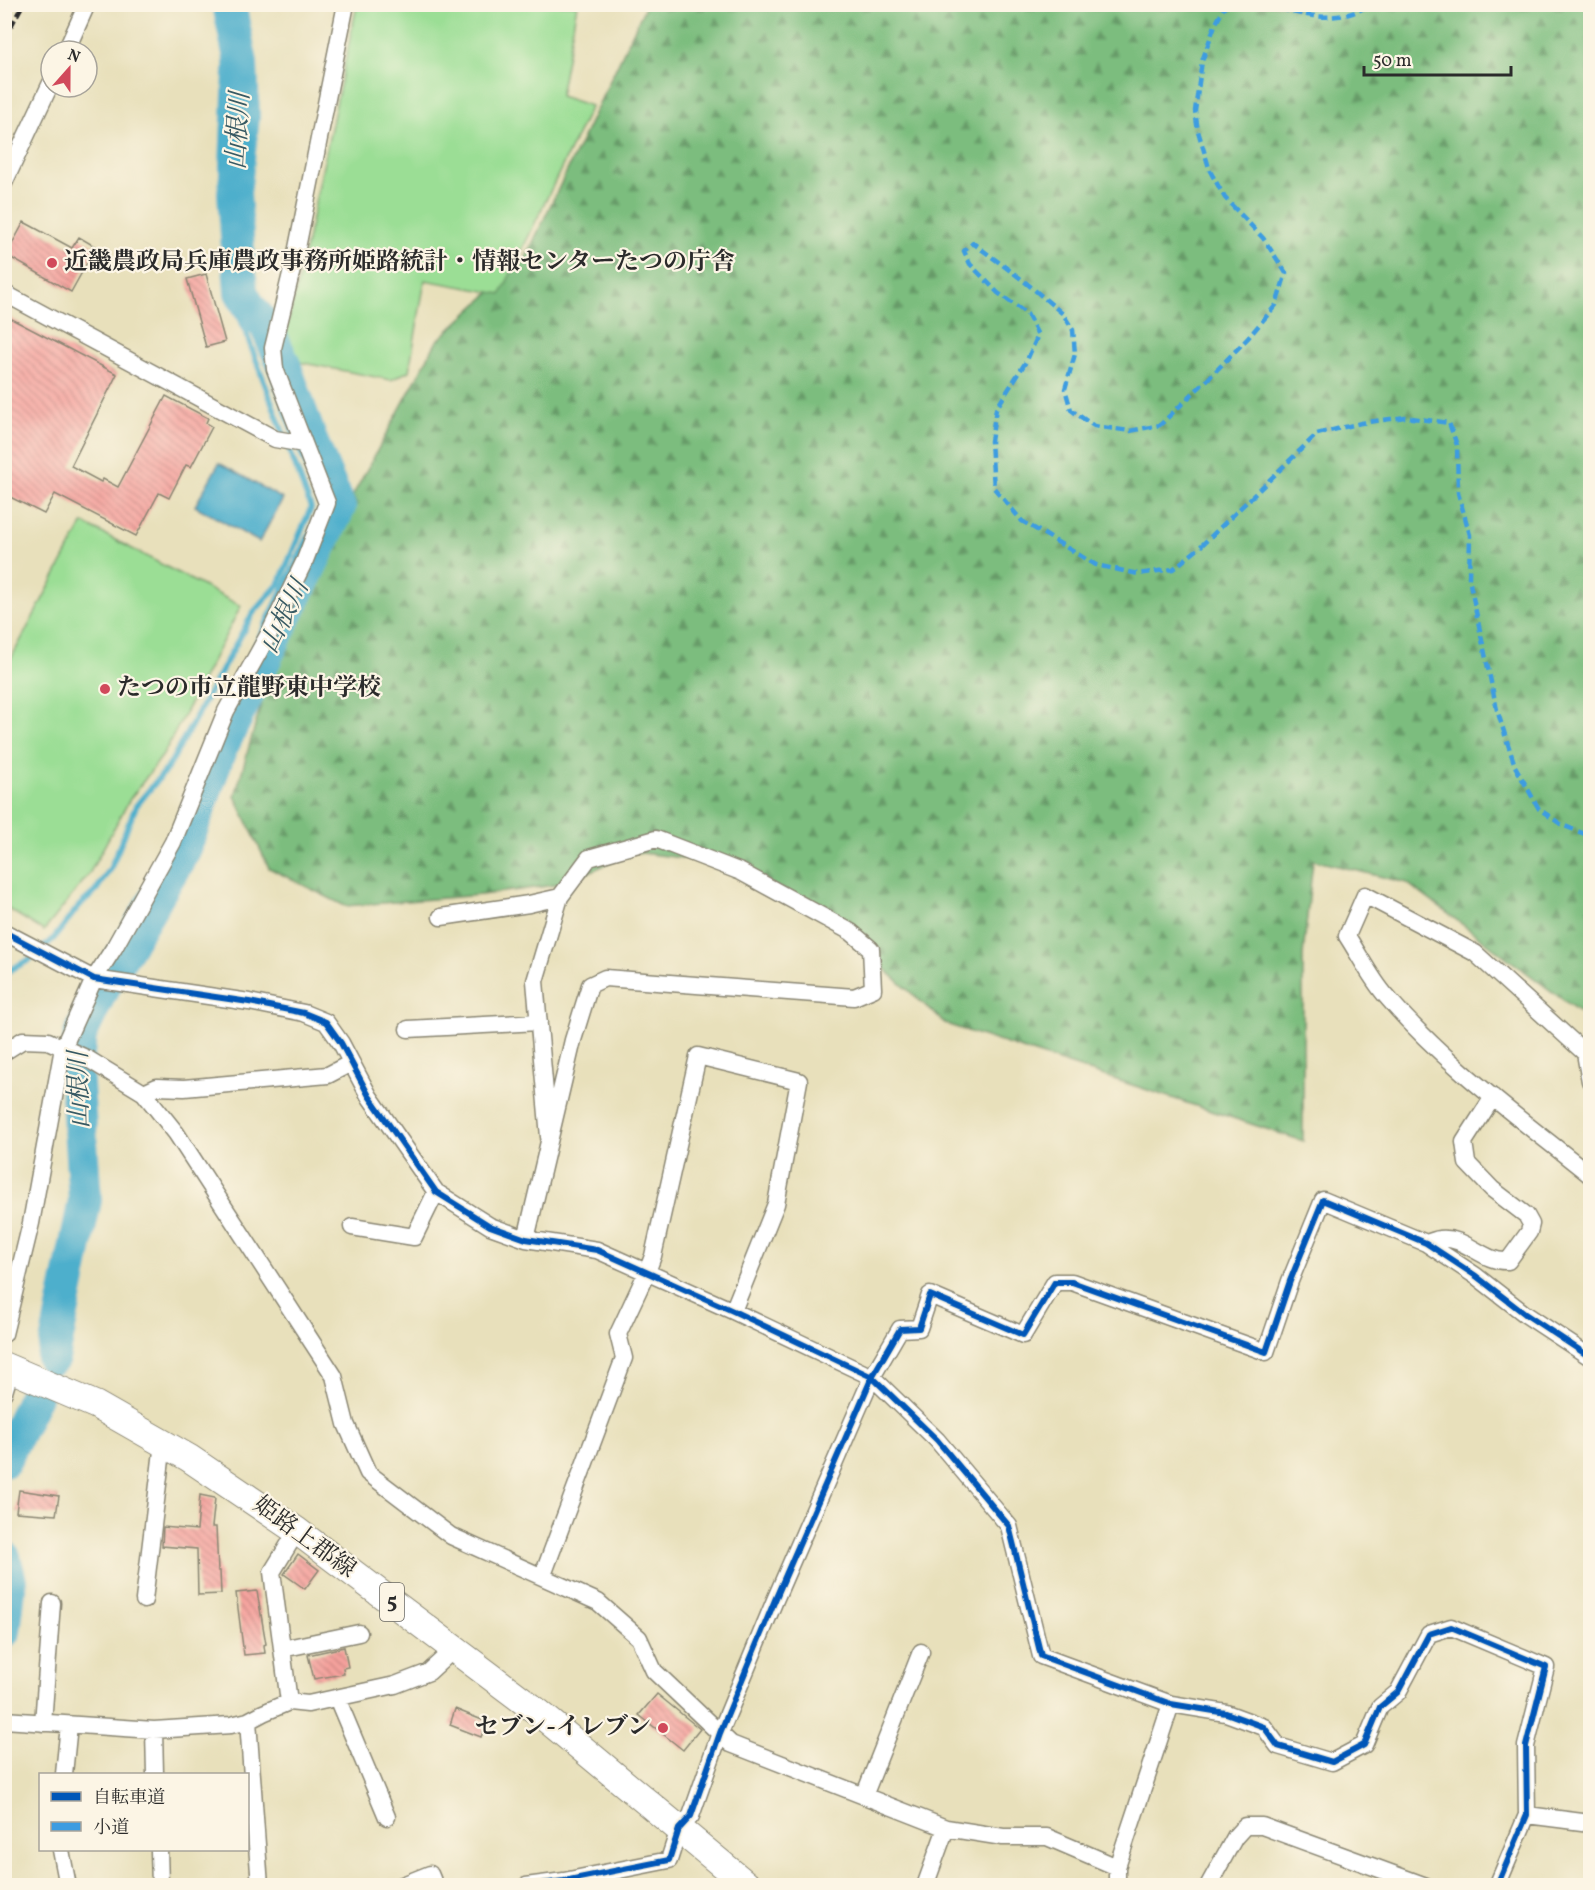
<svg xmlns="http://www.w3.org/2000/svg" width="1595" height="1890" font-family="Vollkorn,'Noto Serif JP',serif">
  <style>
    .forest { fill: url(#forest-firs); stroke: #547454; stroke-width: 1.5 }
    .garden { fill: #9bde95; stroke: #638460; stroke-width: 1.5 }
    .water { fill: #4dafcc; stroke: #3c6d7c; stroke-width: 1.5 }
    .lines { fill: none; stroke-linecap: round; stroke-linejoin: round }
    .stream { stroke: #4dafcc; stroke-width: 6 }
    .river { stroke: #4dafcc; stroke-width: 34 }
    .building { fill: url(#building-back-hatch) }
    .minor-casing { stroke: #8a8673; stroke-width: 19 }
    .primary-casing { stroke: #8a8673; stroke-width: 29 }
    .minor { stroke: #fff; stroke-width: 16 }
    .primary { stroke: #fff; stroke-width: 27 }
    .rail { stroke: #2b2b2b; stroke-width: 4.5; stroke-dasharray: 9 4.5; stroke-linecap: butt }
    .quiet { stroke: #3d9ce1; stroke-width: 4.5; stroke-dasharray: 9 4.5; stroke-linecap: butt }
    .cycleway-casing { stroke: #fcf5e5; stroke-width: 10 }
    .cycleway { stroke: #0057b8; stroke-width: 6 }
    .poi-dot { fill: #d1495b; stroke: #fcf5e5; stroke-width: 2 }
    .labels { text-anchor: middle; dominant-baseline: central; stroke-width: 4.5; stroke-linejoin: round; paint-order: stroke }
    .shield { fill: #fcf5e5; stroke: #6a6863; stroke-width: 1.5 }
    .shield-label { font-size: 22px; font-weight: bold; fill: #2b2b2b }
    .poi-label { font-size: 24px; font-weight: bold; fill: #2b2b2b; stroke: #fcf5e5; text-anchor: start }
    .street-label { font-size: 24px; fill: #2b2b2b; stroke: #fcf5e5 }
    .water-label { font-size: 26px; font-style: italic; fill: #375963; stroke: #fcf5e5 }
  </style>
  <defs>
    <pattern id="forest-firs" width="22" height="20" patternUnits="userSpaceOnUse" patternTransform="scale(1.5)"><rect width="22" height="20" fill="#7cbd7e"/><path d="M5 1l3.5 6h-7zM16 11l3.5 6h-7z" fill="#669a67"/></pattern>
    <pattern id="building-back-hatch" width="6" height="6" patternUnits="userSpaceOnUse" patternTransform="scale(1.5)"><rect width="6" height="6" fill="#f5a19c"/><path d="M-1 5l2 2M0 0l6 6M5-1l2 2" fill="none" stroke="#c7837f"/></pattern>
  </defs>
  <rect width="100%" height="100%" fill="#fcf5e5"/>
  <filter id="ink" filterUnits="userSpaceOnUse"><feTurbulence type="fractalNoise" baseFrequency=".0167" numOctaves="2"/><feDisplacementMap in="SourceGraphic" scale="12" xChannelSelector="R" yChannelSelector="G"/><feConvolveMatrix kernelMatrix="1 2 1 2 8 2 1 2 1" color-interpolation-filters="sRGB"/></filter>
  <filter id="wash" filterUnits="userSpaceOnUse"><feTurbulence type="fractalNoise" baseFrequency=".008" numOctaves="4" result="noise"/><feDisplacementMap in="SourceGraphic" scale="24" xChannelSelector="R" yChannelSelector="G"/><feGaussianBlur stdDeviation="1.35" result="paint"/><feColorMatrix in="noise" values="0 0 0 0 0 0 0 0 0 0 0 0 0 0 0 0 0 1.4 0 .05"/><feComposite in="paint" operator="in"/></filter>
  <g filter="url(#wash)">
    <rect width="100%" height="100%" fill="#e8e0bb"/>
    <!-- forest -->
    <path class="forest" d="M646,5H1590V1020L1407,883L1313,860L1303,955V1141L946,1024L829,919L740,865L634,852L562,884L481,895L345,906L269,868L235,796L279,641L299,594L437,341L524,261Z"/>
    <!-- garden -->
    <path class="garden" d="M357,5H577L560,96L591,106L501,294L425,280L409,371L391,380L288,360L292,347L285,336L305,251Z
      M83,523L241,606L163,755L130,799L89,874L44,931L5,907V670Z"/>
    <!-- water -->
    <path class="water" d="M219,463L283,499L259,542L195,506Z"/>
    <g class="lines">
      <!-- stream -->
      <path class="stream" d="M4,973L29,960L54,938L79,906L95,892L111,867L136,806L169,766L253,613L279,584L311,508L226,279L222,166L227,48L235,31"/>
      <!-- river -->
      <path class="river" d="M53,1358L85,1200L76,1071L80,1035L99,995L184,850L219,752L339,507L310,438L284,365L266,326L250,308L241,292L234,193L243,117L241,63L229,4
        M4,1461L35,1396
        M4,1557L10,1581L4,1631"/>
    </g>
    <g id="blocks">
      <!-- building -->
      <path class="building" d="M24,222L72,248L79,237L96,247L71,292L6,255Z
        M206,274L225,342L206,347L187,279Z
        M4,315L117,374L71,466L101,482L103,479L118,487L166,396L208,418L206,423L212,427L191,467L186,465L169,498L159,493L136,536L55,494L44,514L4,494Z
        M19,1490L59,1496L56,1515L16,1512Z
        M200,1495L215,1498L212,1527H216L218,1571H220L221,1594L198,1595L197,1549L162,1546L163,1527L197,1530Z
        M298,1554L319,1570L305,1589L284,1574Z
        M257,1591L266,1644L264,1645L265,1653L244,1655L236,1593Z
        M344,1647L348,1667L343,1668L344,1674L314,1679L308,1655Z
        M657,1694L700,1729L683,1750L639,1715Z
        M455,1709L487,1722L481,1737L450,1725Z"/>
    </g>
  </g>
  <g filter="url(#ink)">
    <use href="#blocks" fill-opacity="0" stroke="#8a8673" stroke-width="1.5"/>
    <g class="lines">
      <!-- minor casing -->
      <g class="minor-casing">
        <path id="minor" d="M66,51L87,4
          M4,183L51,83
          M4,293L275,439L304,444
          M441,917L529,904L560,897
          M4,932L94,979L249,1002L304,1013L326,1022L341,1043L369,1096L436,1192L490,1226L526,1239L597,1250L733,1311L872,1377L937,1440L1009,1526L1041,1656L1171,1704L1226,1713L1264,1727L1278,1746L1332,1762L1364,1745L1380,1707L1398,1692L1429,1634L1451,1627L1546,1667L1526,1746L1527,1815L1497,1886
          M408,1029L539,1022
          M4,1052L23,1040L48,1041L88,1059L144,1093L176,1133L334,1376L346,1424L368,1473L451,1536L598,1602L639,1638L654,1671L731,1744L946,1828L1003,1837H1047L1117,1867
          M1590,1081L1585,1053L1475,953L1365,895L1347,936C1360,956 1371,979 1387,997C1444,1064 1522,1120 1590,1175
          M144,1093L157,1087L184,1088L328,1075L351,1063
          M352,1227L414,1237L436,1192
          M526,1239L573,1040L590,985L605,978L854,997L873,989L871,949L851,932L741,872L656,839L589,858L560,897L535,981L549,1137
          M1426,1243C1431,1242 1436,1239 1440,1239C1466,1236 1483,1263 1508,1261L1529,1232L1531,1224L1526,1215L1492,1189L1467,1163L1464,1142L1493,1097
          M4,1334L31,1223L63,1048L94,979L114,948L173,842L226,711L271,630L305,560L327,503L275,369L273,348L296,253L346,4
          M4,1392L11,1369
          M543,1575L624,1358L618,1334L647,1272L653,1256L698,1056L799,1081L776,1204L733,1311
          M144,1600L163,1443
          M282,1649L359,1633
          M337,1698L387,1817
          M289,1702L272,1572L297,1531
          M4,1720L154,1730L231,1725L248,1721L263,1713L289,1702L308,1704L395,1685L429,1672L455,1648
          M248,1721L260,1886
          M43,1723L52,1603
          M154,1730L155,1774
          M64,1774L69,1725
          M864,1796L921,1652
          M1527,1815L1590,1823
          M61,1850L68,1886
          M159,1850L160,1886
          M400,1886L430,1874L435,1886
          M526,1886L564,1881L669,1860L679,1829L691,1816L720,1733L775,1600L872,1377L900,1329L919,1328L930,1295L1023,1335L1055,1282H1072L1266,1352L1290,1281L1323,1200L1426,1243L1476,1276L1525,1314L1590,1357
          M925,1886L946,1828
          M1117,1886V1867L1171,1704
          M1208,1886L1235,1837L1245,1826H1262L1426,1886"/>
      </g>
      <!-- primary casing -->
      <g class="primary-casing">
        <path id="primary" d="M4,1366L96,1405L189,1458L297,1531L538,1712L748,1886"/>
      </g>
      <!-- minor -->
      <use href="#minor" class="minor"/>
      <!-- primary -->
      <use href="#primary" class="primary"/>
      <!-- rail -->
      <path class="rail" d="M4,39L23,4"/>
      <!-- quiet -->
      <path class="quiet" d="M1229,4L1224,8L1215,25L1202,61L1195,111L1198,131L1210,171L1225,198L1263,238L1286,273L1276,305L1248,338L1209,378L1160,425L1130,431L1094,426L1071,410L1065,389L1075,354L1073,330L1063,314L1024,281L973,243L964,251L970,264L998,293L1027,314L1038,335L1027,360L996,409L991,441L994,488L1022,521L1096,565L1138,574L1173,569L1198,549L1317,434L1361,423L1405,417L1449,423L1457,445L1458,493L1470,535L1469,579L1497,710L1515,766L1539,809L1562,825L1590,836
        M1267,4C1297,15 1341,26 1370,4"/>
      <!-- cycleway casing -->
      <g class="cycleway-casing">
        <path id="cycleway" d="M4,932L94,979L249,1002L304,1013L326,1022L341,1043L369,1096L436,1192L490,1226L526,1239L597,1250L733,1311L872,1377L937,1440L1009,1526L1041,1656L1171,1704L1226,1713L1264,1727L1278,1746L1332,1762L1364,1745L1380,1707L1398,1692L1429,1634L1451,1627L1546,1667L1526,1746L1527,1815L1497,1886
          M526,1886L564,1881L669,1860L679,1829L691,1816L720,1733L775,1600L872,1377L900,1329L919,1328L930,1295L1023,1335L1055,1282H1072L1266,1352L1290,1281L1323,1200L1426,1243L1476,1276L1525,1314L1590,1357"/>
      </g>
      <!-- cycleway -->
      <use href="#cycleway" class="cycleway"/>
    </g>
  </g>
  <!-- markers -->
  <g class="poi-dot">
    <circle cx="52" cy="263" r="6"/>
    <circle cx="105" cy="689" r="6"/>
    <circle cx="663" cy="1728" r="6"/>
  </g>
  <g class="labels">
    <!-- shield labels -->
    <rect class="shield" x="380" y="1583" width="24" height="38" rx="4.5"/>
    <g class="shield-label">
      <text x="392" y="1602">5</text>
    </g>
    <!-- poi labels -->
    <g class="poi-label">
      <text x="64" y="263">近畿農政局兵庫農政事務所姫路統計・情報センターたつの庁舎</text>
      <text x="117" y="689">たつの市立龍野東中学校</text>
      <text x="651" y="1728" text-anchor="end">セブン-イレブン</text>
    </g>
    <!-- street labels -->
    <g class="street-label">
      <text transform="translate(304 1538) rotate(36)">姫路上郡線</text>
    </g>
    <!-- water labels -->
    <g class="water-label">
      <text transform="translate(239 131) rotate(-87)">山根川</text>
      <text transform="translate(285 617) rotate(-64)">山根川</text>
      <text transform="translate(80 1090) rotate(-91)">山根川</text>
    </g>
  </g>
  <!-- margin -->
  <rect width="1595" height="1890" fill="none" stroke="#fcf5e5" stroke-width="24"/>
  <!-- legend -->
  <rect x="39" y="1773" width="210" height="78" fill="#fcf5e5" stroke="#a8a49b" stroke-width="1.5"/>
  <rect x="51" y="1792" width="30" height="9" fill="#0057b8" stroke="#a8a49b" stroke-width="1.5"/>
  <text x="93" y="1803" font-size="18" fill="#2b2b2b">自転車道</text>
  <rect x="51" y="1822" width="30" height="9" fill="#3d9ce1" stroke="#a8a49b" stroke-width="1.5"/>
  <text x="93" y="1833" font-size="18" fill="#2b2b2b">小道</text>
  <!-- north arrow -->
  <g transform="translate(69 69) rotate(21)"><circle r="28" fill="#fcf5e5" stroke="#a8a49b" stroke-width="1.5"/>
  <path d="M0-4.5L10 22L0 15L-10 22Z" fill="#d1495b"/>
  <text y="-9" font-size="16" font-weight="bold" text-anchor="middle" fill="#2b2b2b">N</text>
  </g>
  <!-- scale -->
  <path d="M1364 66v9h147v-9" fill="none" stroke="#2b2b2b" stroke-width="3"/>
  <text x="1373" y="66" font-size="18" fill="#2b2b2b" stroke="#fcf5e5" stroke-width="4.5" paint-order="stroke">50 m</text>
</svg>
